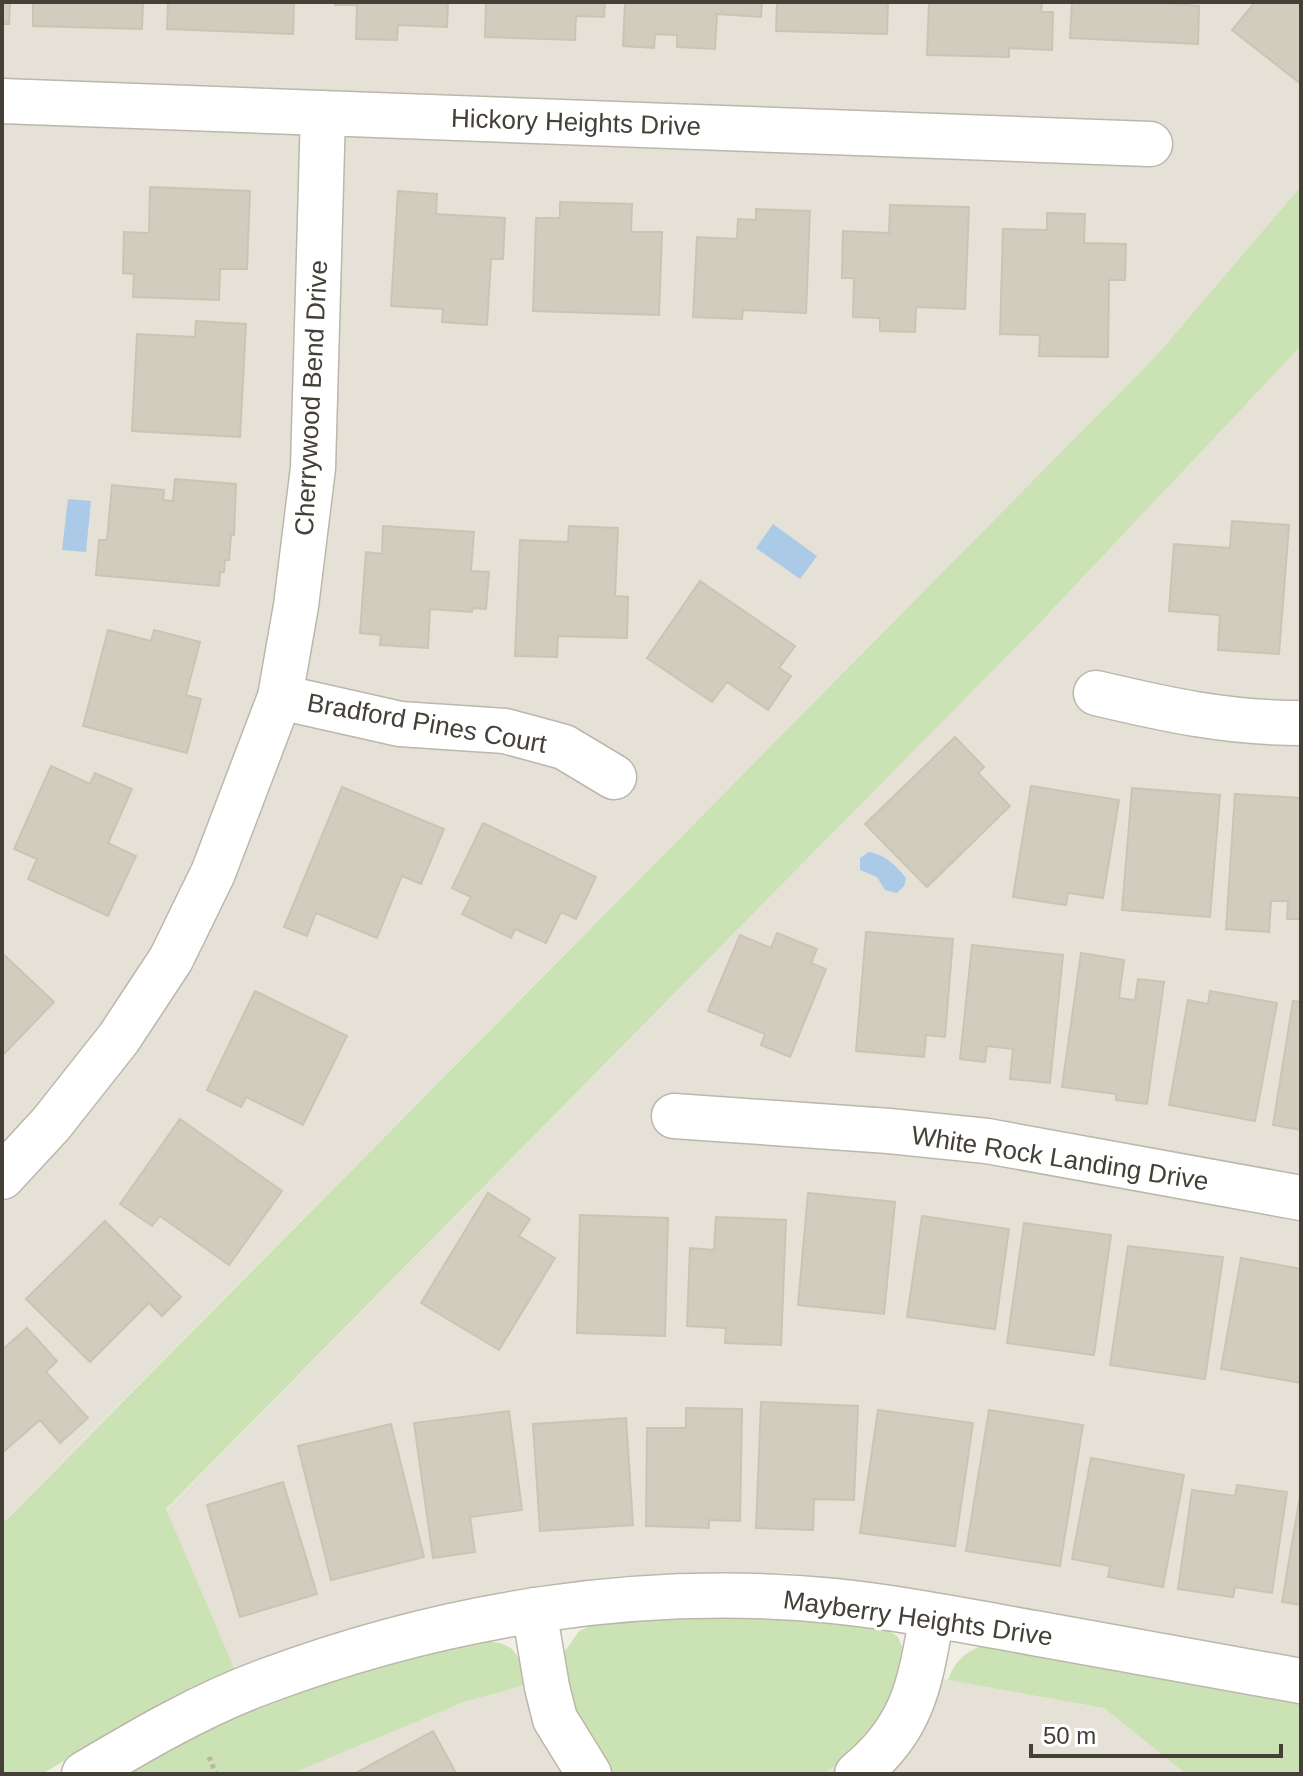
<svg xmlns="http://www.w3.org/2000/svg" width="1303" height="1776" font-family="Helvetica,sans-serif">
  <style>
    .residential { fill: #e5e1d6 }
    .green { fill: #cae2b4 }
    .water { fill: #aacae8 }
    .building { fill: #d2ccbe; stroke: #ccc4b2; stroke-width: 2 }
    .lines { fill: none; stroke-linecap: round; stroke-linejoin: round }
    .minor-casing { stroke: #bcb7ab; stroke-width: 47 }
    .path { stroke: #bcb49e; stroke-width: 5; stroke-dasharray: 4 4; stroke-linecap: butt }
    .minor { stroke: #fff; stroke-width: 44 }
    .labels { text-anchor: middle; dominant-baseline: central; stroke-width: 7; stroke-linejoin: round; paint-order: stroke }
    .street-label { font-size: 26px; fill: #444037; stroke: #fff }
  </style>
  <rect width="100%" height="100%" fill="#f2efe7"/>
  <!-- residential -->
  <path class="residential" d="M2,2H1301V186L1157,355L5,1520L2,1516Z
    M1301,346V1659L890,1585L788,1573H708L610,1578L505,1591L345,1630L235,1670L166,1510L1035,628Z
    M904,1672L1104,1708L1186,1774H824L855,1750Z
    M566,1674L589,1741L615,1774H291L464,1702Z"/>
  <!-- green -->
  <path class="green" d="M1301,186V346L1035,628L166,1509L235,1670L154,1707L42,1774H2V1516L6,1520L1157,355Z
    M701,1617H761L836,1622L888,1630L898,1637L906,1656L895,1699L855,1750L824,1774H615L589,1741L578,1719L566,1674L565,1651L579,1631L600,1622Z
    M470,1641C509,1641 520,1645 525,1685L464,1702L291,1774H125L141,1763L251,1711L369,1668Z
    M987,1644L1301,1702V1774H1186L1104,1708L948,1680C956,1659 966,1651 987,1644Z"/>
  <!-- water -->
  <path class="water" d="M68,499L91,501L86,552L62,550Z
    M773,524L817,556L800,579L756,548Z
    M869,852C884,854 897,866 906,878L904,886L897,893L885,890L877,877L860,870V858Z"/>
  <!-- building -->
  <path class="building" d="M2,2H10L9,24H2Z
    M33,2H143L142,29L33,26Z
    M168,2H294L293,34L167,29Z
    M335,2H448L447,27L398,25L397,40L356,39L357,5H335Z
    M486,2H605L604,17L576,16L575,40L485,37Z
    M625,2H762L761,17L717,14L715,49L677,47V35L655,34L654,48L623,46Z
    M777,2H888L887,34L776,31Z
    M929,2H1042L1041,12H1053L1052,50L1009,48V57L927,55Z
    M1072,2H1148L1199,6L1198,44L1070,38Z
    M1255,2H1301V84L1232,30Z
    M150,187L250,191L247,269H220L219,300L133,297L134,274L123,273L124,232L149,233Z
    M398,191L437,194L436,214L505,218L503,259H491L487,325L442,322L443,309L391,306Z
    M560,202L632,204L631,232H662L659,315L533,311L536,218H560Z
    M890,205L969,207L965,309L916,307L915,332L880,331V318L853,317L854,278H842L843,231L889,233Z
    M756,209L810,211L806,313L743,310L742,319L693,317L697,237L737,239L738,219L756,220Z
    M1047,213L1085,214L1084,243L1126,244L1125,280H1109L1108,357L1039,356L1040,335L1000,334L1003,229L1047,230Z
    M196,321L246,324L240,437L132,431L137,334L195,337Z
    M175,479L236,484L234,535H231L229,560H225L224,572H220L219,586L96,575L99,540H107L112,485L164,490L163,500L173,501Z
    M1232,521L1289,525L1279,654L1218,650L1220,615L1169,611L1174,544L1230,548Z
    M383,526L474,532L471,571L489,572L486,609L472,608V612L430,609L428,648L380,645L381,635L360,633L366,552L382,554Z
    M569,526L618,528L615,596L628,597L627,638L558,636L557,657L515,656L520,540L568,542Z
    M700,581L795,646L779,668L791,676L768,710L727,682L712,702L647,658Z
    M108,630L151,641L154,630L200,642L186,695L201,699L187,753L83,726Z
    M955,737L984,767L978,773L1010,806L927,887L865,824Z
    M51,766L90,784L95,773L132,789L108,843L136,856L108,916L28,879L37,859L14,849Z
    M1031,786L1119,800L1103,898L1068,893L1066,905L1013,897Z
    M342,787L444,829L421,884L402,876L377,938L316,913L307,936L284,927Z
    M1132,788L1220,795L1210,917L1122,910Z
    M1235,794L1301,798V919H1287L1288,901H1271L1269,932L1226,929Z
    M483,823L596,877L576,919L561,912L546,943L515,929L511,938L462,914L471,897L452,888Z
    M866,932L953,939L945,1037L926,1035L924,1057L856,1051Z
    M777,933L817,949L811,963L826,969L790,1057L761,1045L765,1034L708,1011L740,935L771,948Z
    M972,945L1063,955L1050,1083L1010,1079L1013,1049L987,1046L985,1062L960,1059Z
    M2,953L54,1002L2,1056Z
    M1081,953L1124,960L1119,998L1135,1000L1138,979L1164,982L1147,1104L1116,1100V1094L1062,1087Z
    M255,991L347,1036L303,1125L246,1097L241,1107L207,1090Z
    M1210,991L1277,1003L1255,1121L1169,1105L1188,1000L1208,1004Z
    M1293,1001L1301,1002V1130L1273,1125Z
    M180,1119L282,1191L229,1265L160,1216L152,1226L120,1204Z
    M488,1193L530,1219L519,1236L555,1258L499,1350L421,1303Z
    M808,1193L895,1202L884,1314L798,1305Z
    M580,1215L668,1218L665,1336L577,1333Z
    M922,1216L1009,1229L995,1329L907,1317Z
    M716,1217L786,1220L781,1345L725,1343L726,1328L687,1326L690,1248L714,1250Z
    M105,1221L181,1297L162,1316L149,1303L90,1362L26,1299Z
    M1024,1223L1111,1235L1094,1355L1007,1343Z
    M1128,1246L1223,1257L1205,1379L1110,1365Z
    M1241,1258L1301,1269V1383L1221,1369Z
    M27,1328L57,1361L46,1372L88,1418L60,1443L40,1420L2,1453V1350Z
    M761,1402L858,1406L854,1500L814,1499L813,1530L756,1528Z
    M686,1408L742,1409L740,1521L709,1520V1528L646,1526L647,1428H686Z
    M878,1410L973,1423L955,1546L860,1533Z
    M989,1410L1083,1425L1060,1566L966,1551Z
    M509,1411L522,1510L470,1517L475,1552L433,1558L414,1423Z
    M626,1418L633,1525L540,1531L533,1424Z
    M391,1424L424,1557L331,1580L298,1446Z
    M1091,1458L1184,1475L1163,1587L1108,1577L1110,1566L1072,1559Z
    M283,1482L317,1594L240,1617L207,1505Z
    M1237,1485L1287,1492L1272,1593L1235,1587L1233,1597L1178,1589L1192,1490L1235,1496Z
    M1301,1490V1605L1282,1602Z
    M433,1731L456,1773L354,1774Z"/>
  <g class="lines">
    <!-- minor casing -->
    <g class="minor-casing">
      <path id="minor" d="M2,101L1150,144
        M1096,693C1168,710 1227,723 1301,723
        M280,697L400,724L505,731L564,747L614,777
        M674,1116L889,1131L987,1141L1301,1198
        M2,1177L51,1124L119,1038L171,959L213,873L280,697L296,606L313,468L323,113
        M534,1610L547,1687L555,1719L589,1774
        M84,1774C141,1740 201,1705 263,1682C444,1614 641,1582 834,1601C901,1608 967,1621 1034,1633C1123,1649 1212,1665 1301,1681
        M857,1774C914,1728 920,1683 932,1615"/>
    </g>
    <!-- path -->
    <path class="path" d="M209,1757L216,1774"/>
    <!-- minor -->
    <use href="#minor" class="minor"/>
  </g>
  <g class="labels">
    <!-- street labels -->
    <g class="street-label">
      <text transform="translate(576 122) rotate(2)">Hickory Heights Drive</text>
      <text transform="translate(311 398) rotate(-87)">Cherrywood Bend Drive</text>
      <text transform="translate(427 723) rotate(10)">Bradford Pines Court</text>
      <text transform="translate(1060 1158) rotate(9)">White Rock Landing Drive</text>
      <text transform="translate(918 1618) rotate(8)">Mayberry Heights Drive</text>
    </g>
  </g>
  <!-- border -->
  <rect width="1303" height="1776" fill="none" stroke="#444037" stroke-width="8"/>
  <!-- scale -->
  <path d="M1031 1744v12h250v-12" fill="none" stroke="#444037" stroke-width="4"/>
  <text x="1043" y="1744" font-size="24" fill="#444037" stroke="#ffffff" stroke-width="6" paint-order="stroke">50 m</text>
</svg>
